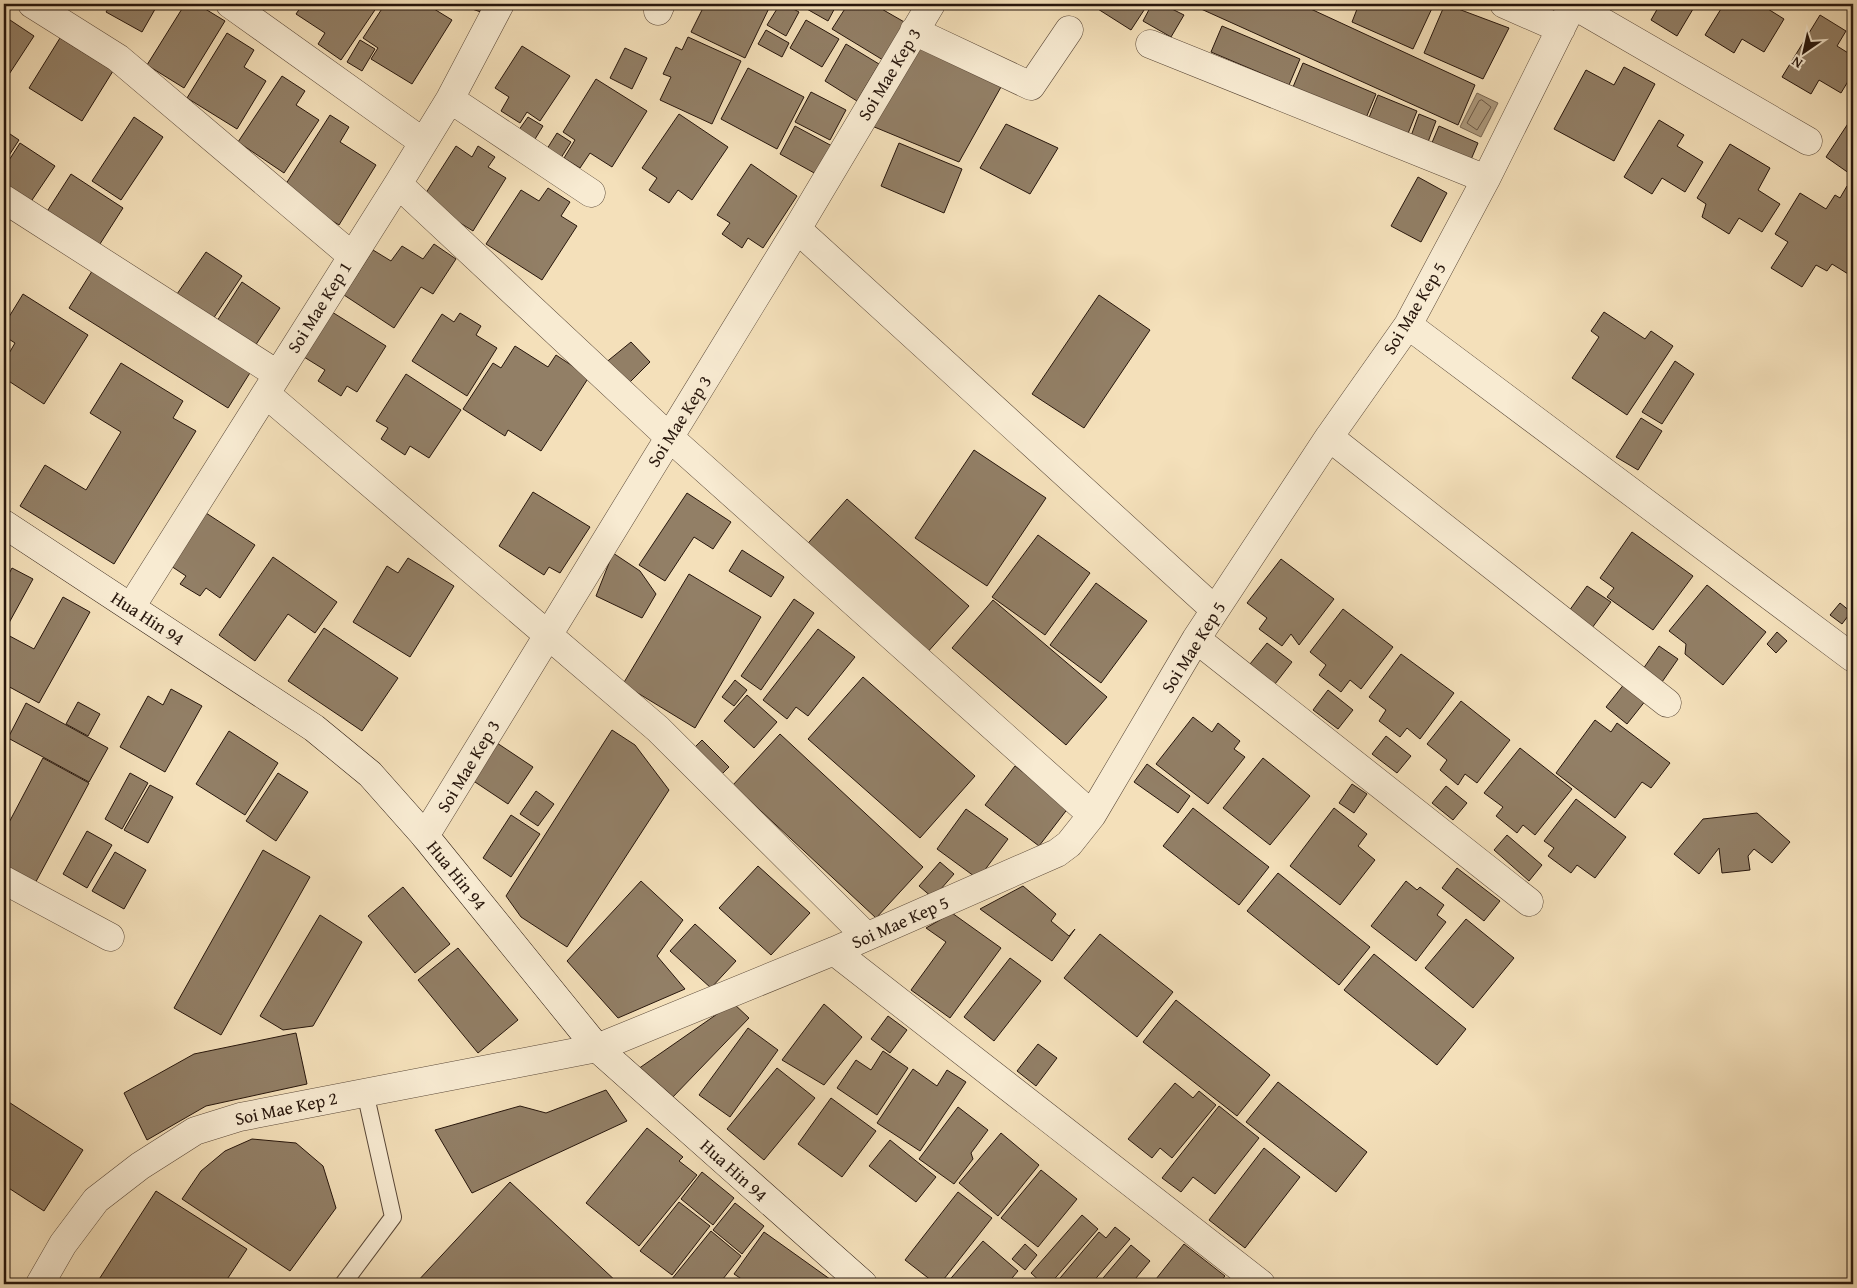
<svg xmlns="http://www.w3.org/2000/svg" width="1857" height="1288" font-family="'Gentium Book Plus',serif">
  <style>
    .water { fill: #ae9b7f; stroke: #786651 }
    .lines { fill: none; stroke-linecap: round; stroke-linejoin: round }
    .shore { stroke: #6a5846; stroke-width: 1 }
    .building { fill: #927f66; stroke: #27160c }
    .lane-casing { stroke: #5a4838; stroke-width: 18 }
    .street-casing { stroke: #5a4838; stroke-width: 29 }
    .secondary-casing { stroke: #27160c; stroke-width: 29 }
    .lane { stroke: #f8ebd2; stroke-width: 16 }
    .street { stroke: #f8ebd2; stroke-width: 28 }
    .secondary { stroke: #f8ebd2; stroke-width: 28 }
    .labels { text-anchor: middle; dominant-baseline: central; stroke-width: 4; stroke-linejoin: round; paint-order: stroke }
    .street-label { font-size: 18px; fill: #27160c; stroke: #f8ebd2 }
  </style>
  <rect width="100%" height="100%" fill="#f4e0ba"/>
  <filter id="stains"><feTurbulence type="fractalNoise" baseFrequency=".004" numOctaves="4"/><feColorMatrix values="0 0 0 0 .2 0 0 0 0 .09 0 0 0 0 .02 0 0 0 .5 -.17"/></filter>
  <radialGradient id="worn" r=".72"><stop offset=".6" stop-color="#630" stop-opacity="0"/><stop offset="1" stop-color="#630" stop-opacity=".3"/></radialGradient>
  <!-- water -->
  <path class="water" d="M1477,93L1498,103L1481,137L1460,127Z"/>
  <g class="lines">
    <!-- shore -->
    <path class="shore" d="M1482,100L1491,107L1477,130L1467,123L1479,101Z"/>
  </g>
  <!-- building -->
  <path class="building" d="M111,4H158L142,32L106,12Z
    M185,4H197L225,21L184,88L147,65Z
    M303,4H379L341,60L318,44L325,33L296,14Z
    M385,4H426L452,20L412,84L371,59L378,48L363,38Z
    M457,4H490L487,14Z
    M705,4H771L745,58L691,32Z
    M780,4H784L799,12L786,36L767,25Z
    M798,4H837L828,21Z
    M848,4H873L906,23L883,60L832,29Z
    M1090,4H1148L1131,30Z
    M1152,4H1162L1184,15L1171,37L1143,21Z
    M1190,4H1300L1475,85L1458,125Z
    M1359,4H1434L1413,49L1352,22Z
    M1445,4L1509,28L1483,79L1424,53Z
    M1655,4H1696L1677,36L1651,20L1659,6Z
    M1724,4H1760L1784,19L1764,52L1742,39L1734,53L1705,35Z
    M1820,15L1846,31L1837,46L1853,56V73L1841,93L1819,80L1811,94L1782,77Z
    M4,16L34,36L4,82Z
    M806,20L839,39L822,67L790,48Z
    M1222,26L1300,59L1289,85L1211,52Z
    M766,30L789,43L782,57L758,44Z
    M227,33L254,50L244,67L266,81L237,129L187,98Z
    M688,37L741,61L712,124L660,100L671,77L663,74L676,47L682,50Z
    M60,38L113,71L82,121L29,88Z
    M360,40L375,49L362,71L347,62Z
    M846,44L879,64L857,101L825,81Z
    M522,46L570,76L540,121L527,112L520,123L501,111L509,97L495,88Z
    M920,47L1001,87L959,162L872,126Z
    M625,48L647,58L632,89L610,78Z
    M1303,63L1376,94L1366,118L1293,87Z
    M1624,67L1655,84L1614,161L1554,129L1586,70L1614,85Z
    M748,68L804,97L777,149L721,119Z
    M282,76L305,91L296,105L319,120L284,173L238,142Z
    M596,79L647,111L612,167L590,153L580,168L564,158L575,140L563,132Z
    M811,92L846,110L830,140L795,122Z
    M1378,95L1417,111L1407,136L1368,120Z
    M679,114L728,147L692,200L678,190L669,203L649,190L657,178L642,168Z
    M1419,114L1436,121L1428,142L1411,136Z
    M330,115L349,127L340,142L376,165L339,225L282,190Z
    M1853,116V176L1826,157Z
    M134,117L163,137L121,200L92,181Z
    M528,117L543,126L532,144L516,134Z
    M1659,120L1684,135L1677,146L1703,162L1685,192L1662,178L1652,194L1624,177Z
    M1006,124L1058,148L1030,194L980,168Z
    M795,126L832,146L816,174L780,154Z
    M1439,126L1478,143L1470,162L1431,145Z
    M4,130L19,140L4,163Z
    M557,133L571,142L559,161L545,152Z
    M20,143L55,166L30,203L4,185V168Z
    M899,143L962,169L944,213L881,186Z
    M1730,144L1770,168L1758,190L1780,204L1762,232L1739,218L1729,234L1702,217L1706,204L1697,198Z
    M456,146L472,157L478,146L495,157L488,167L506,178L473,231L422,199Z
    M751,164L797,196L763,248L748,238L742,248L722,234L730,223L717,215Z
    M71,174L123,208L98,247L46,213Z
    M1418,177L1447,193L1421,242L1391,226Z
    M1847,186L1853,190V277L1832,264L1827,271L1816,265L1802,287L1771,268L1788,242L1775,234L1800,193L1826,209L1835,195L1840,198Z
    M548,188L570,202L561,216L577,226L542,280L486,244L521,190L539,201Z
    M434,244L456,259L433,294L421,287L394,328L344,295L373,250L391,261L402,246L423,259Z
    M206,252L242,276L213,319L177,294Z
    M94,268L253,368L228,408L69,308Z
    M242,282L280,308L255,346L217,321Z
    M23,294L88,335L44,404L4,378V362L15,343L4,336V325Z
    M1099,295L1150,330L1084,428L1032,394Z
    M332,312L386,346L357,392L347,386L341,396L318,381L325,370L304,357Z
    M1604,312L1645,339L1651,331L1673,346L1627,415L1572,378L1599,337L1591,331Z
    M460,313L481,326L476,335L497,348L467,396L412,361L442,314L454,322Z
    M631,342L650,362L629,383L604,364Z
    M515,346L548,367L556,355L589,377L541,451L508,430L505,436L463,409L493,363L501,368Z
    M1675,361L1694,374L1662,424L1642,412Z
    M121,363L183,401L173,418L196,431L114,564L20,506L45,465L86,490L121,432L90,413Z
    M406,374L461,410L429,458L410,446L405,455L381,439L388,428L376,421Z
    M1641,418L1662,431L1638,470L1616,457Z
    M974,450L1046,498L987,586L915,538Z
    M533,492L590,527L560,573L549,567L544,575L499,546Z
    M687,493L731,522L713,549L694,537L665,581L639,565Z
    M847,499L969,606L916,665L795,558Z
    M206,513L255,545L220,598L206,588L200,596L180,584L186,576L171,566Z
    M1632,532L1693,576L1653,630L1607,597L1614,588L1600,578Z
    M1038,535L1090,573L1045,635L992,597Z
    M742,550L784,577L771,597L729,571Z
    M613,553L640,571L656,594L642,618L596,596Z
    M273,557L337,602L315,633L288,614L255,661L219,635Z
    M408,558L454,586L410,657L353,622L387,566L398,573Z
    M1281,559L1334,599L1299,645L1291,634L1282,646L1259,629L1267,618L1247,603Z
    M12,568L33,579L4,632V583Z
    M689,574L761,617L695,728L623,684Z
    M1096,583L1147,621L1101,683L1050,645Z
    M1707,585L1766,632L1723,685L1685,654L1686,644L1669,631Z
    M1587,586L1611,602L1592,628L1569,611Z
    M63,597L90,612L39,703L4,684V633L34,649Z
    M794,599L814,613L761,690L741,676Z
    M993,600L1107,697L1066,745L952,648Z
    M1840,603L1851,612L1842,624L1830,615Z
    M1343,609L1393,647L1361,689L1350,680L1341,692L1319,675L1326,665L1310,652Z
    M324,628L398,678L362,731L288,681Z
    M818,629L855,657L808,716L796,707L787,719L763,700Z
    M1777,632L1787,641L1776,653L1767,644Z
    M1267,643L1292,662L1275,684L1250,664Z
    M1659,646L1678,659L1662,682L1643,669Z
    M1401,654L1454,693L1420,739L1407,728L1400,737L1379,721L1386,710L1369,697Z
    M863,677L975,776L920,838L808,739Z
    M735,680L747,690L734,706L722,697Z
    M1625,683L1646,700L1627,724L1606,707Z
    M171,689L202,706L165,772L120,747L148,696L163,705Z
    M1328,690L1353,710L1338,729L1313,710Z
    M747,695L777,722L754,748L724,721Z
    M1461,701L1510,740L1477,783L1465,774L1458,785L1440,770L1447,760L1427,744Z
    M78,702L100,714L88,736L66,724Z
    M26,703L108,748L89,782L8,738Z
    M1193,717L1212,732L1218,723L1240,741L1234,749L1245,757L1208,804L1156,764Z
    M1595,720L1611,732L1617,723L1670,763L1651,788L1642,782L1615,818L1556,773Z
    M612,730L635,745L669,790L567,947L521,917L506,896Z
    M229,731L278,763L245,815L196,784Z
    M780,734L923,867L876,918L733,785Z
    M1386,736L1411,756L1397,773L1372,754Z
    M702,740L729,767L719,777L692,750Z
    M497,743L533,767L508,804L472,780Z
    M1520,748L1572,789L1535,835L1523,825L1517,833L1496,816L1503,807L1484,793Z
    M43,758L89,783L32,889L4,874V832Z
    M1263,758L1310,796L1270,845L1223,808Z
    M1147,764L1190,796L1178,813L1134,782Z
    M1015,766L1069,807L1039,846L985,805Z
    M130,773L148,783L122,829L105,819Z
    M278,773L308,792L276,841L246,821Z
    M1352,784L1367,794L1354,813L1339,803Z
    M150,785L173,797L148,843L124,830Z
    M1446,786L1467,803L1453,820L1432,803Z
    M536,791L554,804L538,826L520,814Z
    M1576,799L1626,837L1595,878L1577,865L1571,873L1548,856L1554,848L1544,841Z
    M1193,808L1269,867L1239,905L1163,846Z
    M1334,808L1367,834L1358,846L1375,860L1340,905L1290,866Z
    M966,809L1008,839L978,879L937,849Z
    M1757,813L1790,842L1772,863L1754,849L1748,856L1750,870L1722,873L1719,848L1699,874L1674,854L1703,819Z
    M511,815L540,834L511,877L483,858Z
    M87,831L112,845L87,888L63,874Z
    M1507,835L1542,865L1529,881L1494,850Z
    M263,850L310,877L221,1035L174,1008Z
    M115,852L146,870L124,909L92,891Z
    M940,862L954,874L933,898L919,886Z
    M758,866L810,913L771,955L719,908Z
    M1457,868L1500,901L1484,921L1442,888Z
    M1278,873L1370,947L1339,985L1247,911Z
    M641,881L683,920L657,956L685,989L618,1018L567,961Z
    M1406,881L1417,890L1420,887L1444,905L1437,915L1446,922L1416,961L1371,926Z
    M1023,886L1056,914L1051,921L1069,936L1075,929L1052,961L980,909Z
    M403,887L450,944L415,973L368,916Z
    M952,913L1001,948L950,1018L911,990L946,942L926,928Z
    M320,915L362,942L313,1026L283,1030L260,1016Z
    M1466,919L1514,958L1473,1008L1425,968Z
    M695,924L736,961L711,988L670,951Z
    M1100,934L1173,992L1137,1037L1064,978Z
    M458,948L518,1020L478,1053L418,980Z
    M1374,954L1466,1029L1437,1065L1344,990Z
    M1010,958L1041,981L994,1041L964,1017Z
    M1176,1000L1270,1075L1237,1116L1143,1042Z
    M733,1003L749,1018L671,1099L638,1069Z
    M824,1004L862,1037L824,1085L782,1060Z
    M888,1016L907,1030L890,1053L871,1039Z
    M748,1028L778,1050L730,1117L699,1095Z
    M296,1033L307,1084L206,1106L147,1140L124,1093L194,1054Z
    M1038,1044L1057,1058L1036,1086L1017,1071Z
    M883,1051L908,1068L877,1115L837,1088L856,1060L871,1070Z
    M777,1068L815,1098L764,1160L727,1129Z
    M913,1069L937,1086L947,1070L966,1082L920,1151L877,1123Z
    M1278,1082L1367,1152L1336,1192L1246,1122Z
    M1175,1083L1193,1098L1199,1091L1216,1105L1172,1158L1160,1148L1152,1158L1128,1139Z
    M606,1090L627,1121L472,1193L435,1130L520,1106L546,1113Z
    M831,1098L876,1131L842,1177L798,1144Z
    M4,1099L83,1150L44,1211L4,1185Z
    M1219,1106L1259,1138L1215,1194L1193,1177L1181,1192L1162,1178Z
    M958,1107L988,1130L971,1153L973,1159L954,1184L919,1159Z
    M647,1128L683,1157L679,1161L697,1175L639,1246L586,1203Z
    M1001,1133L1039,1165L998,1216L959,1183Z
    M252,1139L296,1143L323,1166L336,1208L290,1271L182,1199L201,1171L225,1151Z
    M890,1140L936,1177L916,1202L869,1166Z
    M1264,1148L1300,1177L1245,1248L1209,1220Z
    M1041,1170L1077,1199L1038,1247L1001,1218Z
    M702,1172L734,1198L713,1225L681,1199Z
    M510,1182L619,1284H415Z
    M156,1191L247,1249L224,1284H96Z
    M958,1192L992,1218L940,1284H936L905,1260Z
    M679,1202L710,1226L672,1275L640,1251Z
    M735,1203L764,1226L742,1254L713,1230Z
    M1082,1215L1098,1229L1050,1284H1043L1031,1273Z
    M1115,1227L1130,1239L1091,1284H1055L1099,1232L1106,1238Z
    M711,1231L741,1256L719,1284H677L671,1280Z
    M764,1232L834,1282L833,1284H749L734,1274Z
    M983,1241L1018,1271L1007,1284H946Z
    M1025,1244L1037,1255L1025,1270L1012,1259Z
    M1184,1244L1225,1276L1218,1284H1152Z
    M1131,1245L1150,1261L1131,1284H1098Z"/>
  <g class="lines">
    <!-- lane casing -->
    <g class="lane-casing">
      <path id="lane" d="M343,1284L393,1217L365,1092"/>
    </g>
    <!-- street casing -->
    <g class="street-casing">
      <path id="street" d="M32,4L118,58L352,256
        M230,4L423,142
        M1504,4L1561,29
        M1573,5L1808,141
        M658,11L661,4
        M914,31L1031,86L1069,30
        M1150,44L1486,179
        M450,99L591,193
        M398,184L669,437L1092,815
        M4,199L277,374
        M797,229L1215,610
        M1408,325L1853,658
        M266,394L658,729L866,936
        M1329,437L1667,703
        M131,607L398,184L450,99L500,4
        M1196,639L1529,902
        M425,836L797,229L931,4
        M4,880L110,937
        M834,951L1261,1284
        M40,1284L63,1244L96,1200L140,1166L195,1131L240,1117L597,1048L834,951L1057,853L1069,844L1092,815L1196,639L1329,437L1408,325L1486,179L1573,4"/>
    </g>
    <!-- secondary casing -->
    <g class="secondary-casing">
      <path id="secondary" d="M4,524L314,728L370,774L425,836L597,1048L863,1284"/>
    </g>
    <!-- lane -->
    <use href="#lane" class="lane"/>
    <!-- street -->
    <use href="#street" class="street"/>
    <!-- secondary -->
    <use href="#secondary" class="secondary"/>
  </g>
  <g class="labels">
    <!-- street labels -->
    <g class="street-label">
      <text transform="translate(889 74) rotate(-59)">Soi Mae Kep 3</text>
      <text transform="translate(319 307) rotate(-58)">Soi Mae Kep 1</text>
      <text transform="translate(1414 308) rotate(-59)">Soi Mae Kep 5</text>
      <text transform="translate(679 421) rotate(-58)">Soi Mae Kep 3</text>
      <text transform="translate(148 618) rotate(33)">Hua Hin 94</text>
      <text transform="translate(1193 647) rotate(-58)">Soi Mae Kep 5</text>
      <text transform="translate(468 766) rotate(-59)">Soi Mae Kep 3</text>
      <text transform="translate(457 875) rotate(51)">Hua Hin 94</text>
      <text transform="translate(900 922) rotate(-24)">Soi Mae Kep 5</text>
      <text transform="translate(286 1108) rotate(-12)">Soi Mae Kep 2</text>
      <text transform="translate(734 1170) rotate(42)">Hua Hin 94</text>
    </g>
  </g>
  <!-- margin -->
  <rect width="1857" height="1288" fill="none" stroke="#f4e0ba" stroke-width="20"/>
  <rect x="5" y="5" width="1847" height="1278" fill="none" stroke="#27160c" stroke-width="2.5"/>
  <rect x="10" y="10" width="1837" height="1268" fill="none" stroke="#27160c"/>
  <!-- north arrow -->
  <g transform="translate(1804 52) rotate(214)" stroke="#f8ebd2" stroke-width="4" paint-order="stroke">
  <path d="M0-4L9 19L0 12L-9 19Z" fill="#27160c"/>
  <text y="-8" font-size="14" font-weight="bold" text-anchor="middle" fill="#27160c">N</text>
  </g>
  <rect width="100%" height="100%" filter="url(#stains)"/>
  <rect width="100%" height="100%" fill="url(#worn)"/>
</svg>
